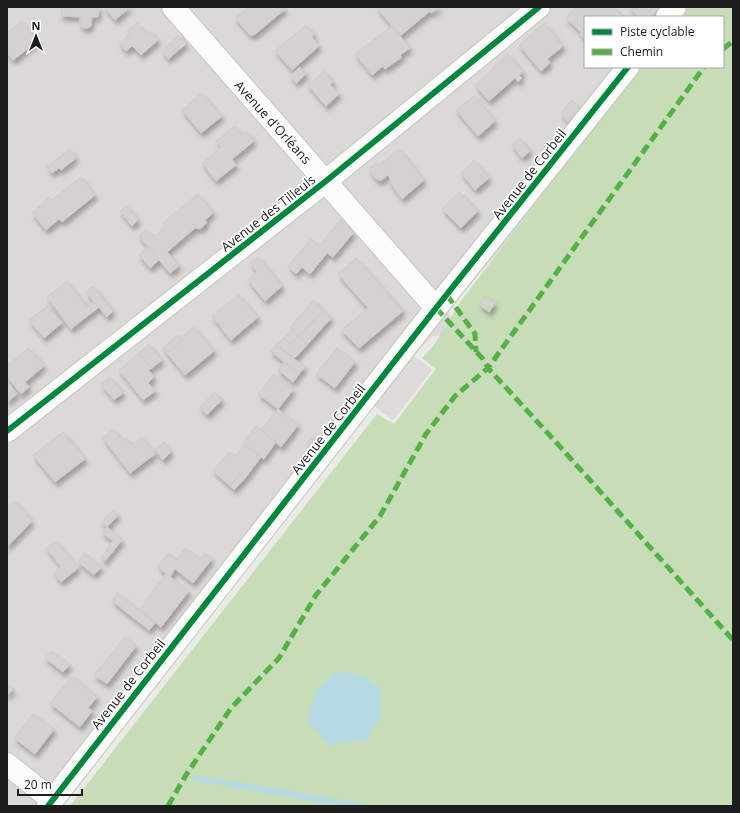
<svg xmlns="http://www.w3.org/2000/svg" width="740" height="813" font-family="'Open Sans',sans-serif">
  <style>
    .residential { fill: #dbd9d7 }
    .forest { fill: #c6ddb8 }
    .parking { fill: #dcdbd9 }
    .water { fill: #b6d9e2 }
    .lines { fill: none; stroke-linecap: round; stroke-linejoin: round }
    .stream { stroke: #b6d9e2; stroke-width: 6 }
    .building { fill: #d4d2ce; stroke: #cfcbc7; filter: url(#shadow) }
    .minor-casing { stroke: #c4c4c1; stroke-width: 24 }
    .minor { stroke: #fcfcfb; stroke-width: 22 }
    .quiet { stroke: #55b145; stroke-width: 5; stroke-dasharray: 10 5; stroke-linecap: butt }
    .cycleway-casing { stroke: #fff; stroke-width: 8 }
    .cycleway { stroke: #00873e; stroke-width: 6 }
    .labels { text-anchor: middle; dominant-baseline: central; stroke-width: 3.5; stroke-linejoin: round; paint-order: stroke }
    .street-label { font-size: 13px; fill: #1d1d1d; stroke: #fff }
  </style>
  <defs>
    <filter id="shadow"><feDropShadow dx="2.5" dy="4.5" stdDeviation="2" flood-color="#0004"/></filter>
  </defs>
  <rect width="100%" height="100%" fill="#eceae5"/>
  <!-- residential -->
  <path class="residential" d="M7,7H686L678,17H585V67H640L510,238L449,309L451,336H433L413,355L432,370L393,420L374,406L200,625L58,806H7Z"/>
  <!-- forest -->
  <path class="forest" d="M686,7H733V806H70L377,414L394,424L436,369L422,358L434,345L461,301L640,67H723V17H678Z"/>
  <!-- parking -->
  <path class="parking" d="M413,355L432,370L393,420L375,406Z"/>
  <!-- water -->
  <path class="water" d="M335,671L364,676L381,690V714L367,740L329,745L307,722L315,693Z"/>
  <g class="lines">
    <!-- stream -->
    <path class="stream" d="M196,778L361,806"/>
  </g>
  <!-- building -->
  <path class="building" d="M62,7H99L98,17H92L91,25L89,28H83L80,25V17L61,16Z
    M104,7H130L115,20Z
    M248,7H283L285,9L259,31L254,35H250L235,18Z
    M376,7H425L429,12L400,36Z
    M425,7H440L431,13Z
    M576,7L580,10L583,7H613L623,17H585V39L579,34L581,32L566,18Z
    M629,7H644L652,16L651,17H638Z
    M652,7H659L652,16L649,12Z
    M21,21L38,41L13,60L7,53V33Z
    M137,23L147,34L150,31L158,40L141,55L132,46L126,51L119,43L130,35L127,31Z
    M544,23L563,46L547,59L550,63L541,71L519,45Z
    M306,25L314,35L312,37L319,46L292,70L275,51Z
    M392,26L410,48L400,55L402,57L392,64L389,61L372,75L355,54Z
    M179,35L186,44L168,59L162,51Z
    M508,54L523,72L519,75L522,78L518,82L515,78L489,101L475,85L494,69L493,67Z
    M389,61L392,64L385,69L383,67Z
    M300,67L306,74L296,83L290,76Z
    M324,71L333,82L330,84L339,94L326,106L308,85Z
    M201,93L222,116L201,133L182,110Z
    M474,96L495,121L478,136L456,110Z
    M571,100L580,108L568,122L561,113Z
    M235,126L242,135L246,131L254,141L232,159L236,165L216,181L202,163L221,147L216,141Z
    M520,138L530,151L522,158L512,145Z
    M69,149L76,158L61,170L59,168L52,173L47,167Z
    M399,149L424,180L402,199L389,181L391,180L388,175L382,180H377L370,172V168L376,163L379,165Z
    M474,160L489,178L475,190L461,173Z
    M81,177L95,195L62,222L59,219L46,230L32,213L49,197L52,200Z
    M459,192L478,211L461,228L442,209Z
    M198,194L213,213L205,220L207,223L200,229L195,228L167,252L179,266L170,273L139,236L146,229L154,237L166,226L163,223Z
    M126,205L138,220L132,226L120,211Z
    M341,219L353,233L333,257L327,253L310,274L302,267L296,274L288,266L311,239L319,246Z
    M148,247L159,260L150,268L139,255Z
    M258,257L282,286L265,301L248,280L257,272L250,263Z
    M356,258L403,311L359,348L341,330L368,308L338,274Z
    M67,281L87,307L94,301L99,307L71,329L47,297Z
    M93,286L113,311L107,317L86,292Z
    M238,295L258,317L231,340L212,316Z
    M484,296L495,303L489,312L479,305Z
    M314,300L323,311L299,336L290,327Z
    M47,306L62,323L44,338L29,320Z
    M323,311L331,318L307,345L299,336Z
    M194,327L214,351L185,375L167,353L183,340L181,338Z
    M292,329L299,336L290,345L284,338Z
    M178,335L183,340L167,353L163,348Z
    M299,336L307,345L295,358L276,345L284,338L290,345Z
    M149,344L162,360L152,368L139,353Z
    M276,345L305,367L299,374L270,351Z
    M29,348L44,366L25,382L29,387L21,394L7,377V366Z
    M337,348L355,362L335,388L316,374Z
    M139,353L152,368L148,370L154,377L148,383L155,391L143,400L119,370Z
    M284,362L299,374L293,382L278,370Z
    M273,375L293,390L278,409L258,394Z
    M110,377L123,393L114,400L101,384Z
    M7,382L17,394L7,402Z
    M214,392L222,400L207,415L200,407Z
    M278,409L298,425L281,447L261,430Z
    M256,426L276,442L264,459L243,443Z
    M113,429L123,441L126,438L131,445L142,437L155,454L130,473L103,438Z
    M63,432L85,459L55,482L33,455Z
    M312,437L317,441L311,449L305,445Z
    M164,442L171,452L163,460L155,449Z
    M245,445L261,457L246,477L240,473L230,486L213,471L229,452L235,456Z
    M240,473L246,477L234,490L230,486Z
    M15,501L27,514L26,515L32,521L7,547V508Z
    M113,510L118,515L107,527L101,522Z
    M107,527L122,540L105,561L101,558L113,541L102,533Z
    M56,541L78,568L61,582L54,573L61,567L46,548Z
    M185,548L200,559L204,553L212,559L193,583L175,569L170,577L158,567L168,553L177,560Z
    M84,553L101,567L94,575L78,562Z
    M166,574L189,591L161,627L139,610Z
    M118,593L155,623L149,630L112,601Z
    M125,637L136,646L107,684L94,675Z
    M51,651L70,665L63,672L45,658Z
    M72,676L97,697L88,708L92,711L80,727L50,703Z
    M7,684L13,689L7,696Z
    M33,714L54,729L35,754L14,738Z"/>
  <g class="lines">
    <!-- minor casing -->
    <g class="minor-casing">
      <path id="minor" d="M173,7C260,108 348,208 436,308
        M667,17L675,7
        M7,431L326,181L539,7
        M7,764L52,800
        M48,806L436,308L628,67"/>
    </g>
    <!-- minor -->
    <use href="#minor" class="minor"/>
    <!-- quiet -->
    <path class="quiet" d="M723,49L733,41
      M447,295L475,334L476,352
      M436,308L483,359L488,368L555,441L733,640
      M168,806L186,775L231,708L279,658L316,595L380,516L426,434L455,396L488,368L704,67"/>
    <!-- cycleway casing -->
    <g class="cycleway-casing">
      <path id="cycleway" d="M7,431L326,181L539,7
        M48,806L436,308L628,67"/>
    </g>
    <!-- cycleway -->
    <use href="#cycleway" class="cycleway"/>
  </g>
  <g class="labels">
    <!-- street labels -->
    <g class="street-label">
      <text transform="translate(273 122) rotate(48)">Avenue d'Orléans</text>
      <text transform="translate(529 174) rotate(-52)">Avenue de Corbeil</text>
      <text transform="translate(268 213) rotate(-38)">Avenue des Tilleuls</text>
      <text transform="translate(328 429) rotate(-52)">Avenue de Corbeil</text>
      <text transform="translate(128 684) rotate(-52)">Avenue de Corbeil</text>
    </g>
  </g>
  <!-- border -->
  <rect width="740" height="813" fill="none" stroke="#1d1d1d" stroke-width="16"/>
  <!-- legend -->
  <rect x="584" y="16" width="140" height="52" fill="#ffffff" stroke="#a5a5a5"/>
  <rect x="592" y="29" width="20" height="6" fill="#00873e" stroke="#a5a5a5"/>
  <text x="620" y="36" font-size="12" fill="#1d1d1d">Piste cyclable</text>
  <rect x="592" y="49" width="20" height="6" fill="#55b145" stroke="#a5a5a5"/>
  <text x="620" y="56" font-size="12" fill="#1d1d1d">Chemin</text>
  <!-- north arrow -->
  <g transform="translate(36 36)" stroke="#ffffff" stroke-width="3" paint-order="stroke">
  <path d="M0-3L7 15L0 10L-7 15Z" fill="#1d1d1d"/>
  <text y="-6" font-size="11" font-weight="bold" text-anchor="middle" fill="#1d1d1d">N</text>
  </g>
  <!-- scale -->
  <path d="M18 789v6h64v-6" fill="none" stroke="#1d1d1d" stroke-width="2"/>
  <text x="24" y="789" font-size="12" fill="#1d1d1d" stroke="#ffffff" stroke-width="3" paint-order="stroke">20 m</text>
</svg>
